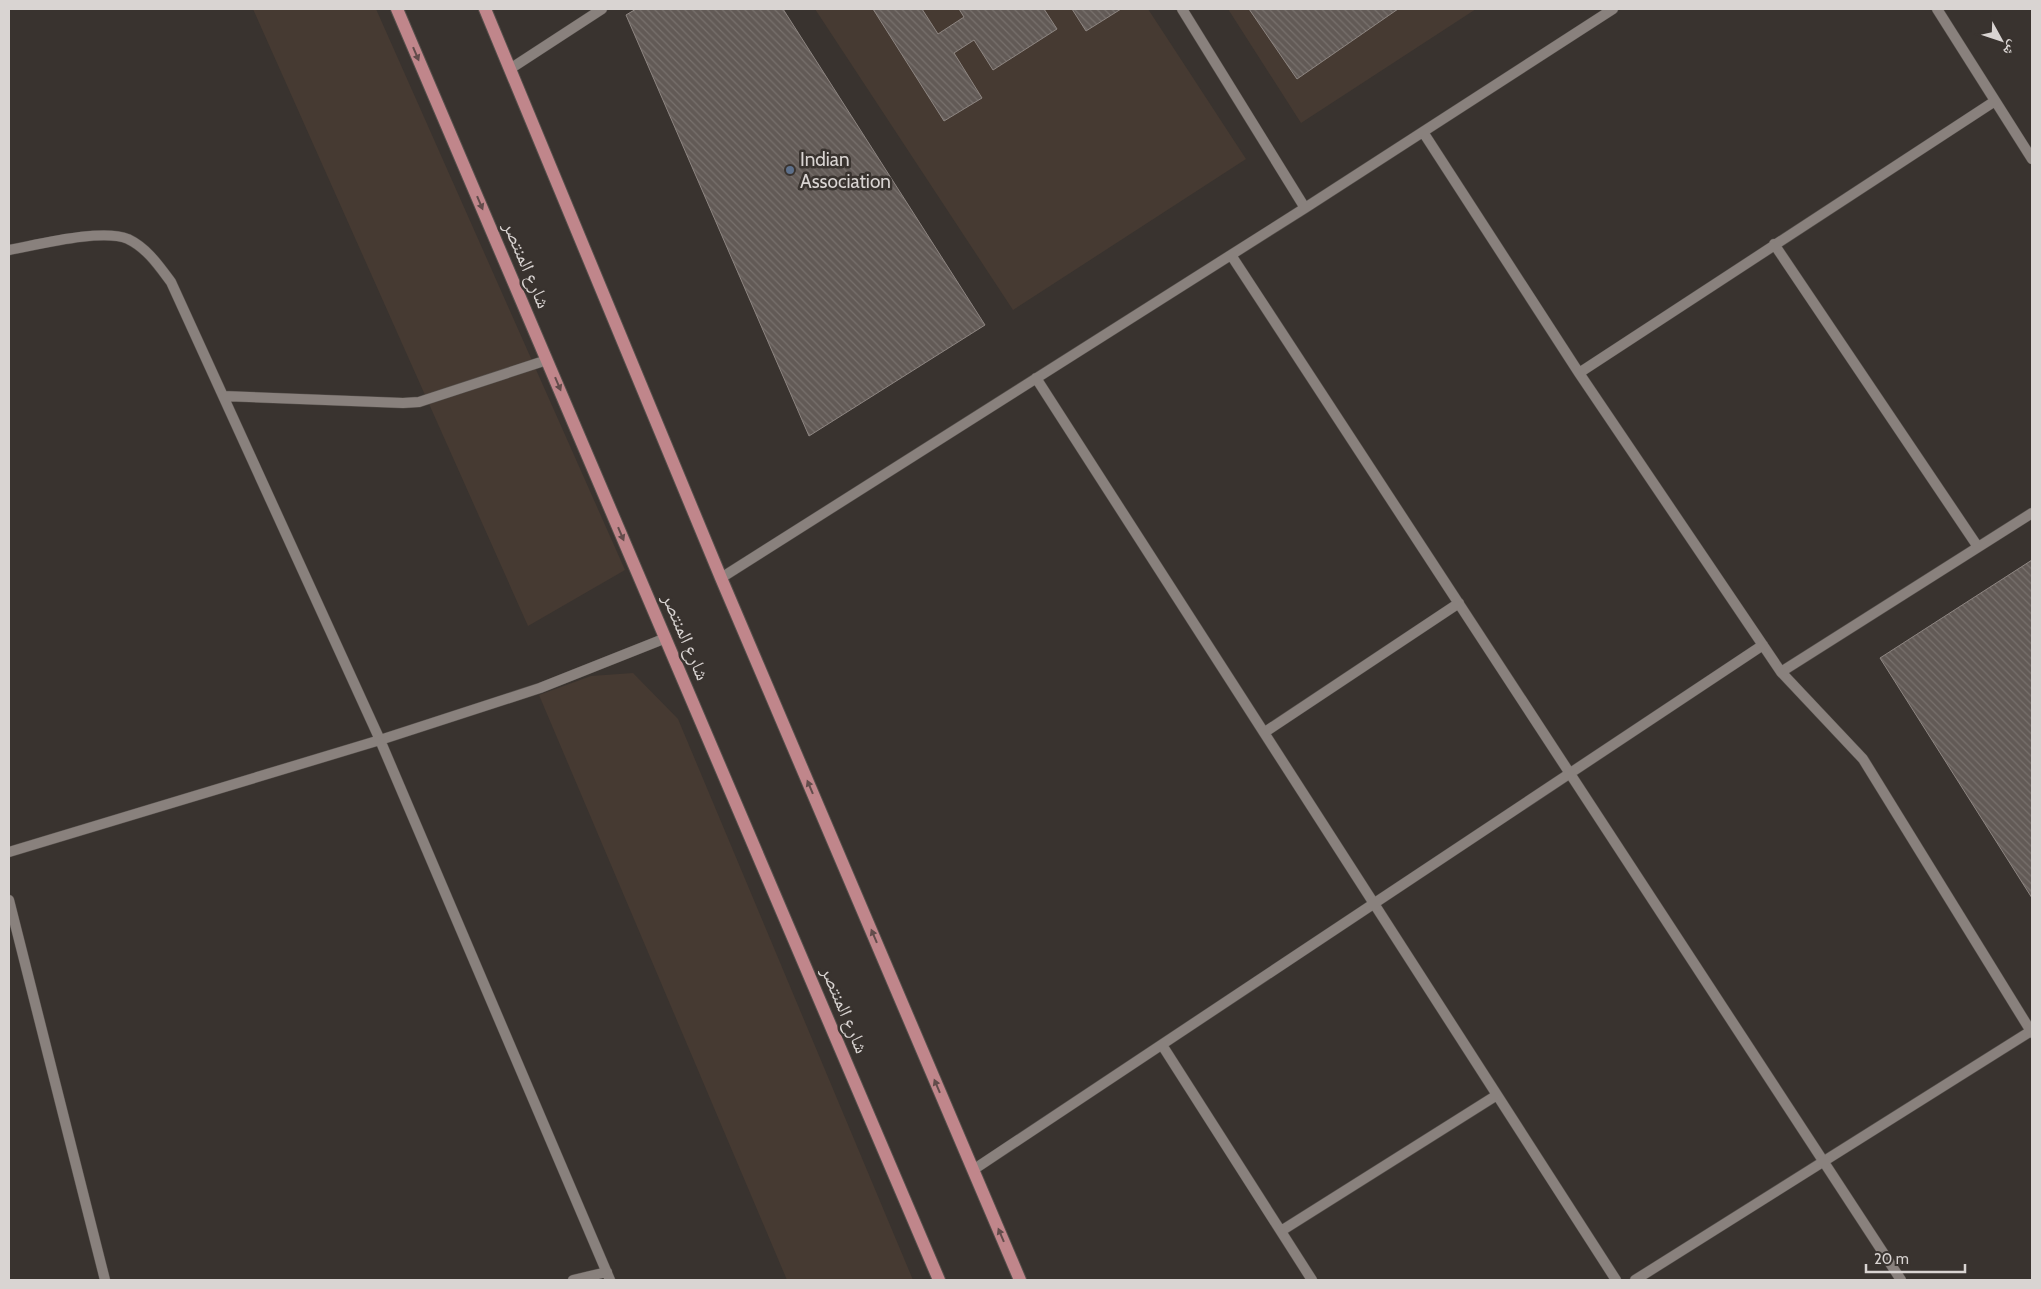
<svg xmlns="http://www.w3.org/2000/svg" width="2041" height="1289" font-family="Cabin,'Noto Naskh Arabic',sans-serif">
  <style>
    .built { fill: #463a32 }
    .building { fill: url(#building-back-hatch); stroke: #8e8682 }
    .lines { fill: none; stroke-linecap: round; stroke-linejoin: round }
    .minor-casing { stroke: #554f4b; stroke-width: 11 }
    .primary-casing { stroke: #554f4b; stroke-width: 14 }
    .minor { stroke: #89817d; stroke-width: 10 }
    .primary { stroke: #c0868b; stroke-width: 12 }
    .oneway { fill: #624c4b }
    .service-dot { fill: #5c6f8a; stroke: #39332f; stroke-width: 2 }
    .labels { text-anchor: middle; dominant-baseline: central; stroke-width: 5; stroke-linejoin: round; paint-order: stroke }
    .poi-label { font-size: 19px; fill: #d9d4d2; stroke: #39332f; text-anchor: start }
    .street-label { font-size: 19px; fill: #d9d4d2; stroke: #39332f }
  </style>
  <defs>
    <pattern id="building-back-hatch" width="6" height="6" patternUnits="userSpaceOnUse" patternTransform="scale(1.25)"><rect width="6" height="6" fill="#625a56"/><path d="M-1 5l2 2M0 0l6 6M5-1l2 2" fill="none" stroke="#78716d"/></pattern>
  </defs>
  <rect width="100%" height="100%" fill="#39332f"/>
  <!-- built -->
  <path class="built" d="M253,9H376L625,570L528,626Z
    M815,9H1148L1246,159L1013,310Z
    M1228,9H1476L1301,123Z
    M633,673L678,719L913,1280H787L539,695L591,676Z"/>
  <!-- building -->
  <path class="building" d="M636,9H783L985,325L809,436L626,15Z
    M873,9H922L938,34L964,17L959,9H1044L1057,29L993,70L974,40L954,53L982,98L944,121Z
    M1072,9H1121L1086,31Z
    M1249,9H1398L1297,79Z
    M2032,560V898L1880,658Z"/>
  <g class="lines">
    <!-- minor casing -->
    <g class="minor-casing">
      <path id="minor" d="M1182,9L1305,208
        M1937,9L2032,159
        M510,69L602,9
        M1423,132L1579,373L1781,672L1863,759L2032,1033
        M1774,244L1978,547
        M9,250C37,245 102,228 128,239C147,248 159,266 171,282L380,740L610,1280
        M1231,255L1901,1280
        M1579,373L1995,101
        M1036,378L1616,1280
        M223,396L403,403L419,402L547,360
        M721,578L1305,208L1613,9
        M1781,672L2032,513
        M1265,732L1459,603
        M9,852L380,740L540,688L666,638
        M9,900L105,1280
        M1162,1045L1312,1280
        M973,1170L1763,645
        M1281,1231L1497,1095
        M573,1280L607,1272
        M1635,1280L2031,1031"/>
    </g>
    <!-- primary casing -->
    <g class="primary-casing">
      <path id="primary" d="M397,9L939,1280
        M485,9L721,578L1020,1280"/>
    </g>
    <!-- minor -->
    <use href="#minor" class="minor"/>
    <!-- primary -->
    <use href="#primary" class="primary"/>
  </g>
  <!-- one-way arrows -->
  <defs><path id="oneway-solid" d="M-6-.8H1V-3.2L6.5 0L1 3.2V.8H-6Z" transform="scale(1.25)"/></defs>
  <g class="oneway">
    <use href="#oneway-solid" transform="translate(416 54) rotate(67)"/>
    <use href="#oneway-solid" transform="translate(480 203) rotate(67)"/>
    <use href="#oneway-solid" transform="translate(558 384) rotate(67)"/>
    <use href="#oneway-solid" transform="translate(621 534) rotate(67)"/>
    <use href="#oneway-solid" transform="translate(810 787) rotate(-113)"/>
    <use href="#oneway-solid" transform="translate(874 936) rotate(-113)"/>
    <use href="#oneway-solid" transform="translate(937 1086) rotate(-113)"/>
    <use href="#oneway-solid" transform="translate(1001 1235) rotate(-113)"/>
  </g>
  <!-- markers -->
  <circle class="service-dot" cx="790" cy="170" r="5"/>
  <g class="labels">
    <!-- poi labels -->
    <g class="poi-label">
      <text x="800" y="159">Indian<tspan x="800" dy="22">Association</tspan></text>
    </g>
    <!-- street labels -->
    <g class="street-label">
      <text transform="translate(527 265) rotate(67)">شارع المنتصر</text>
      <text transform="translate(686 637) rotate(67)">شارع المنتصر</text>
      <text transform="translate(845 1010) rotate(67)">شارع المنتصر</text>
    </g>
  </g>
  <!-- border -->
  <rect width="2041" height="1289" fill="none" stroke="#d9d4d2" stroke-width="20"/>
  <!-- north arrow -->
  <g transform="translate(2001 40) rotate(130)" stroke="#39332f" stroke-width="4" paint-order="stroke">
  <path d="M0-4L9 19L0 12L-9 19Z" fill="#d9d4d2"/>
  <text y="-8" font-size="14" font-weight="bold" text-anchor="middle" fill="#d9d4d2">ش</text>
  </g>
  <!-- scale -->
  <path d="M1866 1264v8h99v-8" fill="none" stroke="#d9d4d2" stroke-width="2.5"/>
  <text x="1874" y="1264" font-size="15" fill="#d9d4d2" stroke="#39332f" stroke-width="4" paint-order="stroke">20 m</text>
</svg>
